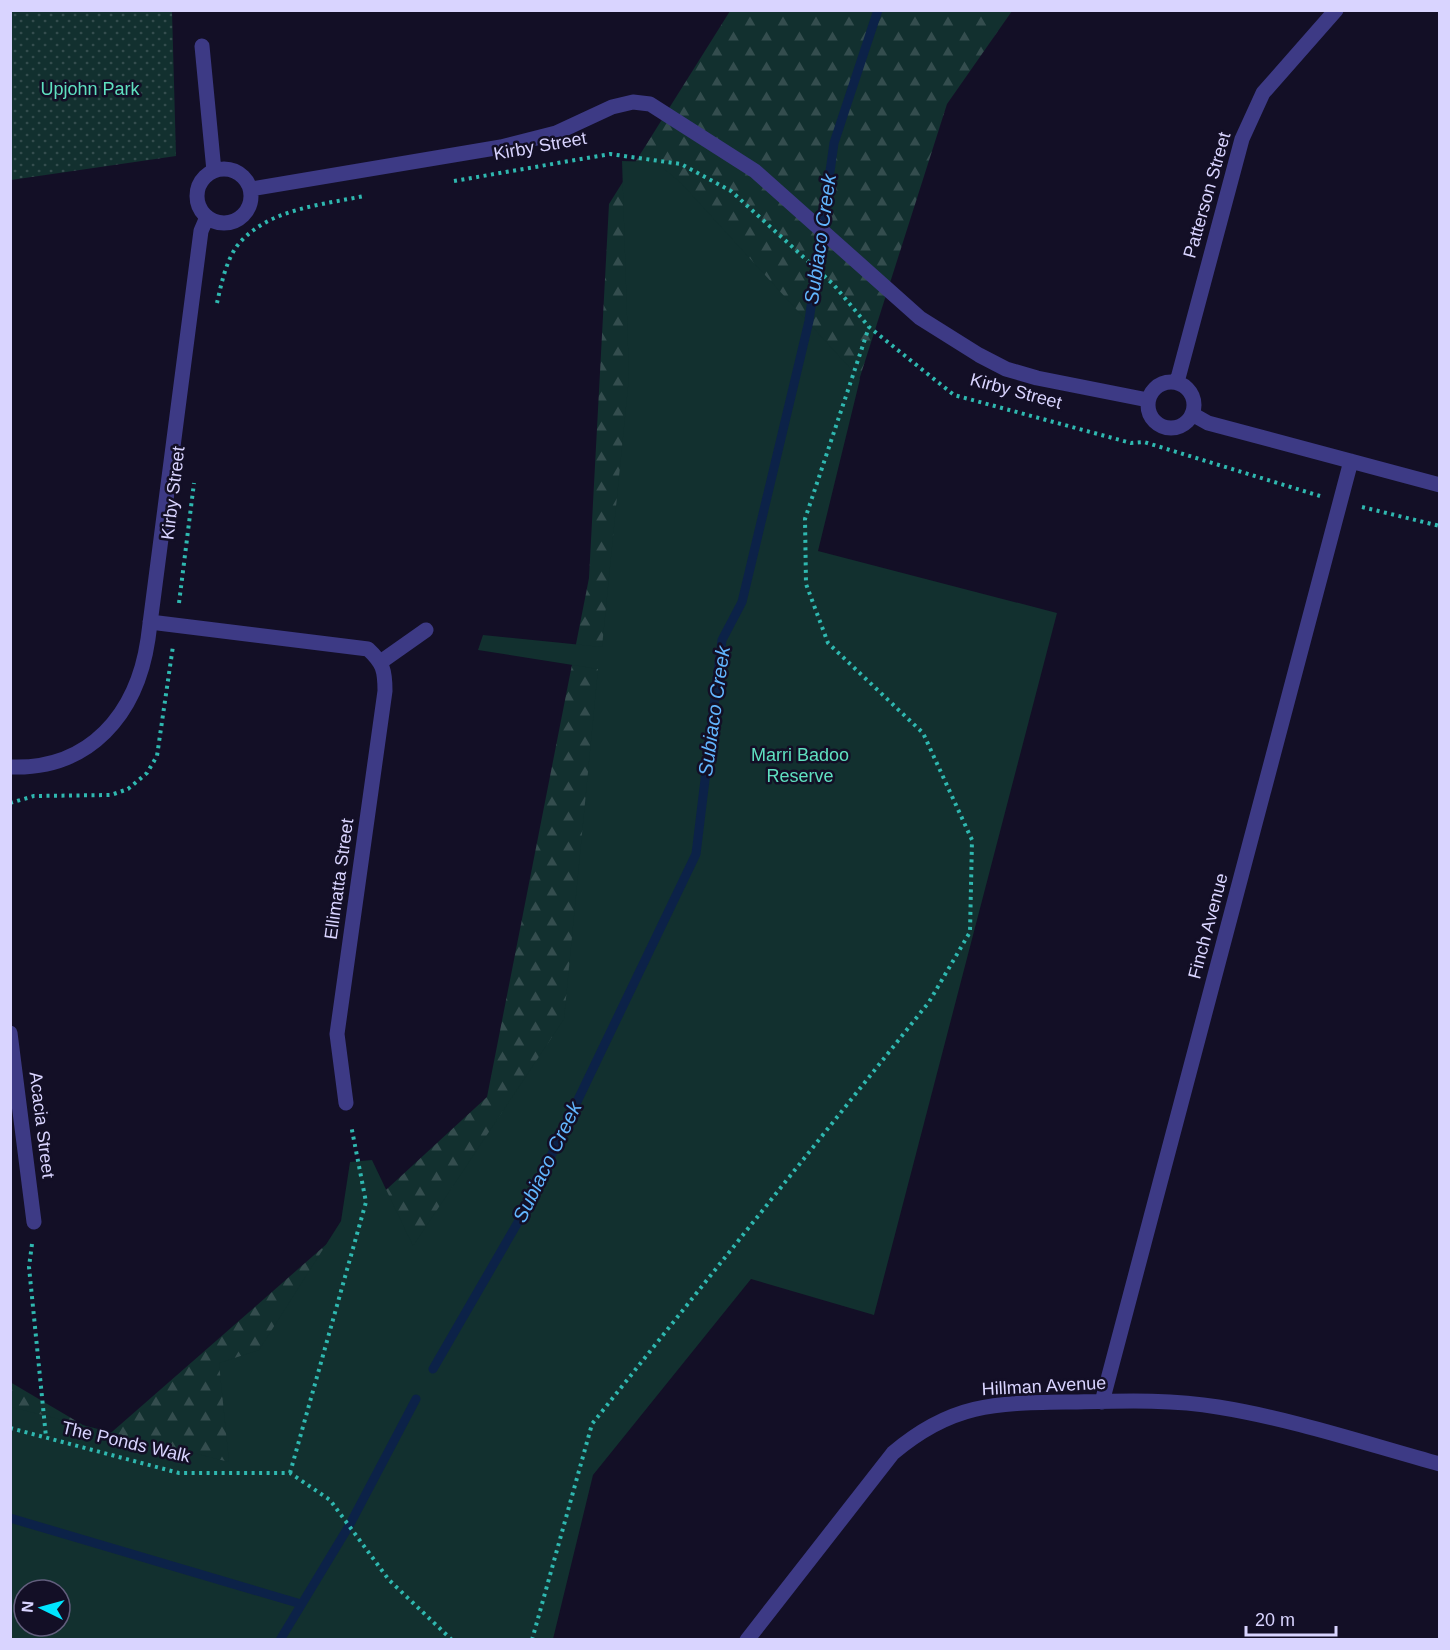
<svg xmlns="http://www.w3.org/2000/svg" width="1450" height="1650" font-family="Arial,sans-serif">
  <style>
    .grass { fill: url(#grass-dots) }
    .forest { fill: url(#forest-firs); fill-rule: evenodd }
    .park { fill: #12302f; fill-rule: evenodd }
    .lines { fill: none; stroke-linecap: round; stroke-linejoin: round }
    .stream { stroke: #0c2248; stroke-width: 9 }
    .path { stroke: #2fb8b0; stroke-width: 4; stroke-dasharray: 3 4.5; stroke-linecap: butt }
    .minor { stroke: #3d3a85; stroke-width: 15 }
    .labels { text-anchor: middle; dominant-baseline: central; stroke-width: 5; stroke-linejoin: round; paint-order: stroke }
    .park-label { font-size: 18px; fill: #5fe0c0; stroke: #130f26 }
    .street-label { font-size: 18px; fill: #d9d4ff; stroke: #130f26 }
    .water-label { font-size: 20px; font-style: italic; fill: #62b6ff; stroke: #130f26 }
  </style>
  <defs>
    <pattern id="grass-dots" width="8" height="8" patternUnits="userSpaceOnUse" patternTransform="scale(1.5)"><rect width="8" height="8" fill="#12302f"/><path d="M2 2h.1M6 6h.1" fill="none" stroke="#344d4e" stroke-width="1.8" stroke-linecap="round"/></pattern>
    <pattern id="forest-firs" width="22" height="20" patternUnits="userSpaceOnUse" patternTransform="scale(1.5)"><rect width="22" height="20" fill="#12302f"/><path d="M5 1l3.5 6h-7zM16 11l3.5 6h-7z" fill="#344d4e"/></pattern>
  </defs>
  <rect width="100%" height="100%" fill="#130f26"/>
  <!-- grass -->
  <path class="grass" d="M10,11H172L176,156L11,180Z"/>
  <!-- forest -->
  <path class="forest" d="M730,11H1012L947,104L793,587L628,1221L380,1639H11L10,1382L105,1438L337,1235L487,1097L589,578L609,204ZM24,1590H60V1626H24Z"/>
  <!-- park -->
  <path class="park" d="M622,161L656,162L681,183L860,379L818,551L1057,613L874,1315L751,1279L593,1475L553,1639H11V1407L229,1462L219,1363L259,1350L341,1221L350,1162L372,1160L413,1246L564,1019L598,669L478,650L483,635L602,647L629,377ZM24,1590H60V1626H24Z"/>
  <g class="lines">
    <!-- stream -->
    <path class="stream" d="M433,1369L525,1210L696,854L722,640L742,602L809,321L834,143L878,10
      M10,1518L301,1604
      M280,1640L349,1526L416,1399"/>
    <!-- path -->
    <path class="path" d="M454,181L610,154L681,164L731,191L833,284L869,327L954,395L1131,443L1144,442L1320,496
      M217,303C221,285 226,261 237,246C266,209 321,205 364,196
      M1362,507L1440,526
      M179,603L194,483
      M10,803L34,796L111,795L128,789L147,773L157,756L173,646
      M32,1244L29,1267L46,1437
      M10,1428L179,1473H290L330,1500L389,1580L452,1640
      M290,1473L366,1202L351,1125
      M532,1640L592,1424L929,1002L970,932L972,840L923,733L828,643L806,584L805,519L869,327"/>
    <!-- minor -->
    <path class="minor" d="M202,46L214,171
      M197 196a27 27 0 1 1 54 0a27 27 0 1 1-54 0Z
      M251,189L501,147L556,133L612,107L633,102L650,104L755,171L920,318L979,355L1006,369L1037,378L1148,400
      M1148 405a23 23 0 1 1 46 0a23 23 0 1 1-46 0Z
      M1177,382L1242,139L1263,93L1336,10
      M1192,414L1208,423L1440,485
      M150,622L368,649C383,663 385,670 385,691L337,1034L346,1103
      M382,661L426,630
      M10,767C90,770 137,714 148,639L201,231L207,217
      M10,1033L34,1222
      M1102,1402L1351,461
      M747,1640L893,1453C953,1402 997,1403 1072,1402C1120,1401 1171,1399 1218,1407C1293,1419 1367,1444 1440,1464"/>
  </g>
  <g class="labels">
    <!-- park labels -->
    <g class="park-label">
      <text x="90" y="89">Upjohn Park</text>
      <text x="800" y="755">Marri Badoo<tspan x="800" dy="21">Reserve</tspan></text>
    </g>
    <!-- street labels -->
    <g class="street-label">
      <text transform="translate(540 146) rotate(-10)">Kirby Street</text>
      <text transform="translate(1207 195) rotate(-74)">Patterson Street</text>
      <text transform="translate(1016 391) rotate(15)">Kirby Street</text>
      <text transform="translate(173 493) rotate(-83)">Kirby Street</text>
      <text transform="translate(339 879) rotate(-82)">Ellimatta Street</text>
      <text transform="translate(1208 926) rotate(-75)">Finch Avenue</text>
      <text transform="translate(42 1125) rotate(83)">Acacia Street</text>
      <text transform="translate(1044 1386) rotate(-3)">Hillman Avenue</text>
      <text transform="translate(126 1442) rotate(13)">The Ponds Walk</text>
    </g>
    <!-- water labels -->
    <g class="water-label">
      <text transform="translate(820 239) rotate(-82)">Subiaco Creek</text>
      <text transform="translate(714 711) rotate(-82)">Subiaco Creek</text>
      <text transform="translate(547 1162) rotate(-64)">Subiaco Creek</text>
    </g>
  </g>
  <!-- border -->
  <rect width="1450" height="1650" fill="none" stroke="#d9d4ff" stroke-width="24"/>
  <!-- north arrow -->
  <g transform="translate(42 1608) rotate(275)"><circle r="28" fill="#130f26" stroke="#625e7d" stroke-width="1.5"/>
  <path d="M0-4.5L10 22L0 15L-10 22Z" fill="#00e5ff"/>
  <text y="-9" font-size="16" font-weight="bold" text-anchor="middle" fill="#d9d4ff">N</text>
  </g>
  <!-- scale -->
  <path d="M1246 1626v9h90v-9" fill="none" stroke="#d9d4ff" stroke-width="3"/>
  <text x="1255" y="1626" font-size="18" fill="#d9d4ff" stroke="#130f26" stroke-width="4.5" paint-order="stroke">20 m</text>
</svg>
